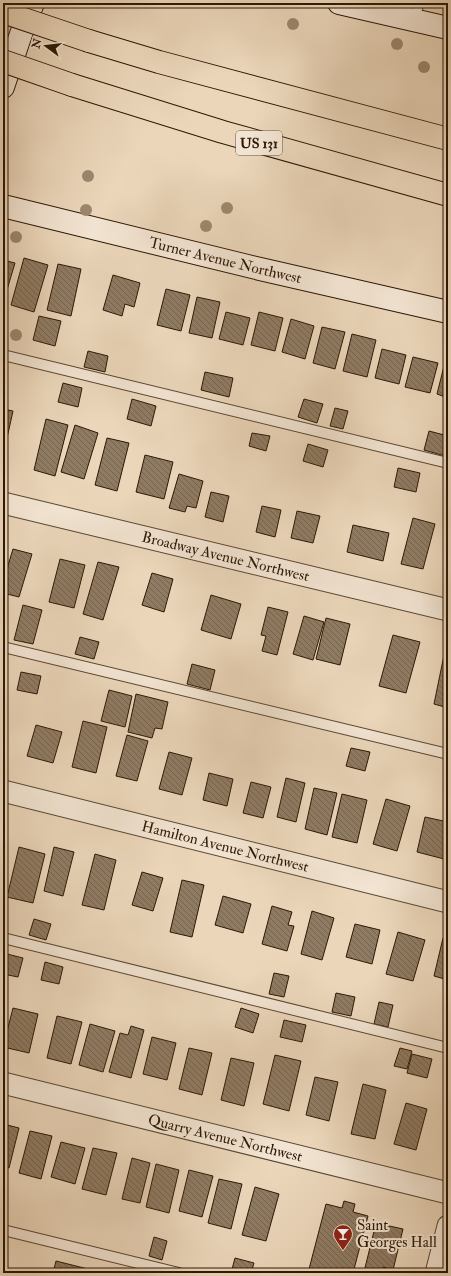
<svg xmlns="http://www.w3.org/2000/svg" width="451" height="1276" font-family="'IM FELL Double Pica',serif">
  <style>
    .building { fill: url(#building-back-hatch); stroke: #2c1805 }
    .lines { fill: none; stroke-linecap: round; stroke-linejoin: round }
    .lane-casing { stroke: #5c4832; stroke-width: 12 }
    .street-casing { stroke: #5c4832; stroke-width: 23 }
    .secondary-casing { stroke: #2c1805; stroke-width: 24 }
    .highway-casing { stroke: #2c1805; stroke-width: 24 }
    .lane { stroke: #f2e4d2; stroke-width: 10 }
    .street { stroke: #f2e4d2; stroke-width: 21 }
    .secondary { stroke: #f2e4d2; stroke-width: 22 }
    .highway { stroke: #ebd6ba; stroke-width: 22 }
    .highway-bridge-casing { stroke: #2c1805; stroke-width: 24; stroke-linecap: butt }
    .highway-bridge { stroke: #ebd6ba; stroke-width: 22 }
    .tree { fill: #9c876f }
    .labels { text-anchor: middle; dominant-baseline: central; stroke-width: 4; stroke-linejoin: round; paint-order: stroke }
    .shield { fill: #f2e4d2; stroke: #675542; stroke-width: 1 }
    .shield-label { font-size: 14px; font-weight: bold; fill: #2c1805 }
    .street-label { font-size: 15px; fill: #2c1805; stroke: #f2e4d2 }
    .poi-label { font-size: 15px; fill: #2c1805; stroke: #f2e4d2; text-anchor: start }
  </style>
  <defs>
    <pattern id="building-back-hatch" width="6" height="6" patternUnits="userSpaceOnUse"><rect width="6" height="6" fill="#8f7b63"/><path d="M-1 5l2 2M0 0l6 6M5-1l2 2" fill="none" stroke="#756450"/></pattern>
  </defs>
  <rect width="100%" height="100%" fill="#ebd6ba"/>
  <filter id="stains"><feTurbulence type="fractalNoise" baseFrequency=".005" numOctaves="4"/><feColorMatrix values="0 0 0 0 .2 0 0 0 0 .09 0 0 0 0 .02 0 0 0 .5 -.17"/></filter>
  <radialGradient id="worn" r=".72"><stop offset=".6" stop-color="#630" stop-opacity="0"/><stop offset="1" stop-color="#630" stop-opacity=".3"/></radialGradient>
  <!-- building -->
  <path class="building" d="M24,258L48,265L34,312L11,305Z
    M3,260L15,263L4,300H3Z
    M58,264L81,269L71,316L47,310Z
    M113,275L140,283L134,307L125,304L122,316L103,310Z
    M166,289L190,295L181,331L157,325Z
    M197,297L220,302L212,338L189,333Z
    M226,312L250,318L243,345L219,339Z
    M259,312L283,318L275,351L251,345Z
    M39,316L61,321L55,346L33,340Z
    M291,319L314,326L305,359L282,352Z
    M322,327L345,332L335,369L313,363Z
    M352,334L376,340L367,377L343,371Z
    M382,349L406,355L399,384L375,378Z
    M88,351L108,356L105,372L84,367Z
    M413,357L438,363L430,393L405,387Z
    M446,358H448V398L437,394Z
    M205,372L233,378L229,397L201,390Z
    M63,383L82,388L78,407L58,402Z
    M132,399L156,406L151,426L127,419Z
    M304,399L323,404L317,423L298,417Z
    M335,408L348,411L343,429L330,426Z
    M3,409L13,411L3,456Z
    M46,419L68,425L55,476L34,470Z
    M75,425L98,433L84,479L61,472Z
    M429,431L448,436V446L445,456L424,450Z
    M252,433L270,436L266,451L249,446Z
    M107,438L129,443L117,491L95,485Z
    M308,444L328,450L323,467L303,461Z
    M145,455L173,462L164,499L136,492Z
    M398,468L420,473L416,492L394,487Z
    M179,474L203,481L196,508L187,506L185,512L169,508Z
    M211,492L229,496L223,522L205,517Z
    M262,506L281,510L275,537L256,532Z
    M297,511L320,516L313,543L291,538Z
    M413,518L435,524L423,569L401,564Z
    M353,525L389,533L383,561L347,552Z
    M13,549L32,554L19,597L3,593V582Z
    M60,559L85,565L74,608L49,602Z
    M98,562L119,567L103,620L83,614Z
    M152,573L173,579L164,612L142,605Z
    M211,595L241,604L231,639L201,630Z
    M23,605L42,610L33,644L14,640Z
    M268,607L288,612L277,655L262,651L266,636L261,635Z
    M304,616L324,622L313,660L293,654Z
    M326,618L350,624L340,665L316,659Z
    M393,635L420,642L406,693L379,686Z
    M80,637L99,642L94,659L75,654Z
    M444,655L448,656V708L434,704Z
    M192,664L215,670L210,690L187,684Z
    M21,672L41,676L37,694L17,690Z
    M109,690L132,696L125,727L101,721Z
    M136,694L168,702L162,729L155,728L152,738L128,732Z
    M83,721L107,727L96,773L72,767Z
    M36,725L62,732L53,763L27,756Z
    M127,735L148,741L137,781L116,776Z
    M351,748L370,752L365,771L346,766Z
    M169,752L192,758L182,795L159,789Z
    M209,773L233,779L227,806L203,800Z
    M286,778L305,783L296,822L277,817Z
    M251,782L271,787L263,818L243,813Z
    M314,788L337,793L327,835L305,829Z
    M342,794L367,800L357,843L332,837Z
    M386,799L410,806L397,851L373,844Z
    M425,817L448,822V860L417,852Z
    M19,847L45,854L33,903L7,897Z
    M54,847L74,852L63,896L44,891Z
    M95,854L116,860L104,910L82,905Z
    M142,872L163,878L153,911L132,905Z
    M182,880L204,885L192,937L170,932Z
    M223,896L251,904L243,933L215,925Z
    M272,906L292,912L288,925L294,926L287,951L262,944Z
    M312,911L334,918L322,960L301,954Z
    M34,919L51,924L46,940L29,935Z
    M355,924L380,930L372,964L346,957Z
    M398,932L425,940L413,981L386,974Z
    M443,938L448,939V980L434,976Z
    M3,953L23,958L18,977L3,974Z
    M45,962L63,967L59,984L41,980Z
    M274,973L289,976L284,997L269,994Z
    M336,993L355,997L351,1016L332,1012Z
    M379,1002L393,1005L388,1027L374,1024Z
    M13,1008L38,1014L29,1053L3,1047Z
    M241,1008L259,1014L253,1033L235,1027Z
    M57,1016L82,1022L71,1064L47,1058Z
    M284,1020L306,1025L302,1042L280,1037Z
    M90,1024L115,1031L103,1072L79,1065Z
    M131,1026L144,1030L131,1078L109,1072L120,1033L128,1035Z
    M152,1037L176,1043L167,1080L143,1074Z
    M189,1048L212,1053L202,1095L179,1089Z
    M400,1048L412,1051L407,1069L394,1066Z
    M412,1054L432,1059L427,1078L407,1073Z
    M275,1055L301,1061L289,1111L263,1104Z
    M231,1058L254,1063L244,1106L221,1100Z
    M315,1077L338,1082L329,1121L306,1115Z
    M363,1084L386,1090L375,1139L351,1134Z
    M406,1103L427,1109L416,1150L394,1144Z
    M3,1124L19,1128L9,1168L3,1167Z
    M30,1131L52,1136L41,1179L19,1173Z
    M61,1142L85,1148L75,1184L51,1177Z
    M93,1148L117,1153L106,1195L82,1189Z
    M132,1158L150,1163L140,1203L122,1199Z
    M156,1164L179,1170L169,1213L146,1207Z
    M189,1170L213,1176L202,1217L179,1211Z
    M219,1179L242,1184L231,1229L208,1223Z
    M255,1187L279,1194L266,1241L242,1235Z
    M344,1201L355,1204L353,1212L368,1216L353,1273H308L326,1204L342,1208Z
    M376,1223L403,1229L393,1270L383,1267L381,1273H368L364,1272Z
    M154,1237L167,1241L162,1260L149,1256Z
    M235,1258L254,1263L251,1273H231Z
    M56,1261L100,1272L99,1273H53Z"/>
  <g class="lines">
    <!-- lane casing -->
    <g class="lane-casing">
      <path id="lane" d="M413,20L419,3
        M3,355L448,463
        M3,647L448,754
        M3,938L448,1048
        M3,1230L179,1273"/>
    </g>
    <!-- street casing -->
    <g class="street-casing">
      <g id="street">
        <path id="s1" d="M3,503L448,610"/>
        <path id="s2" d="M3,791L448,902"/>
        <path id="s3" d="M3,1083L448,1193"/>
        <path d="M436,1273L448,1226"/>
      </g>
    </g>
    <!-- secondary casing -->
    <g class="secondary-casing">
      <g id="secondary">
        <path d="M339,3L448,28"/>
        <path d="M3,87L21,34L33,3"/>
        <path id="s4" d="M3,206L260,269L448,312"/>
      </g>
    </g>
    <!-- highway casing -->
    <g class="highway-casing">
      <path id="highway" d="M89,41L159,62L448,139
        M72,85L223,132L448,195"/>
    </g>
    <!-- lane -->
    <use href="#lane" class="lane"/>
    <!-- street -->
    <use href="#street" class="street"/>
    <!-- secondary -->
    <use href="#secondary" class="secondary"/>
    <!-- highway -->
    <use href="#highway" class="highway"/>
    <!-- highway-bridge casing -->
    <g class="highway-bridge-casing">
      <path id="highway-bridge" d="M3,12L89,41
        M3,61L72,85"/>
    </g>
    <!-- highway-bridge -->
    <use href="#highway-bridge" class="highway-bridge"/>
  </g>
  <!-- trees -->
  <g class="tree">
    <circle cx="293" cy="24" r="6"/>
    <circle cx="397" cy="44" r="6"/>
    <circle cx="424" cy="67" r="6"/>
    <circle cx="88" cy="176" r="6"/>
    <circle cx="227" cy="208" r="6"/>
    <circle cx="86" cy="210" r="6"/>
    <circle cx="206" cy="226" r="6"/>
    <circle cx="16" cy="237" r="6"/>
    <circle cx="16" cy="335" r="6"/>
  </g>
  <!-- icons -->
  <defs>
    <g id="bar-pin" transform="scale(1)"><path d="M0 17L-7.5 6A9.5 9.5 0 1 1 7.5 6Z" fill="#8f2418" stroke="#f2e4d2"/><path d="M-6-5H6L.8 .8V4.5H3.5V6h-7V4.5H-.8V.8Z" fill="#fff"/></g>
  </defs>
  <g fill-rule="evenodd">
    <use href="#bar-pin" x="343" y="1234"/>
  </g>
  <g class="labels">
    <!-- shield labels -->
    <rect class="shield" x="236" y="131" width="46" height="24" rx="3"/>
    <g class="shield-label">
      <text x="259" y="143">US 131</text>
    </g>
    <!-- street labels -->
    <g class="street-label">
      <text stroke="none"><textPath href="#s4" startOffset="229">Turner Avenue Northwest</textPath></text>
      <text stroke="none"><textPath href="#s1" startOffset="229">Broadway Avenue Northwest</textPath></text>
      <text stroke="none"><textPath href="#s2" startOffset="229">Hamilton Avenue Northwest</textPath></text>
      <text stroke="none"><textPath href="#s3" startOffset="229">Quarry Avenue Northwest</textPath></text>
    </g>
    <!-- poi labels -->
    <g class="poi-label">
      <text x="357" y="1225">Saint<tspan x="357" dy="17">Georges Hall</tspan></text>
    </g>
  </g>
  <!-- margin -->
  <rect width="451" height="1276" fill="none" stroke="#ebd6ba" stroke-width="16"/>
  <rect x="4" y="4" width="443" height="1268" fill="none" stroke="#2c1805" stroke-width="2"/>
  <rect x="8" y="8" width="435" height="1260" fill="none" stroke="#2c1805"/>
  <!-- north arrow -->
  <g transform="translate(46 46) rotate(285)" stroke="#f2e4d2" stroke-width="3" paint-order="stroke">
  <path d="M0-3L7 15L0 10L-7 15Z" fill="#2c1805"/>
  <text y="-6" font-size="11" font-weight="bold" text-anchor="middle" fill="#2c1805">N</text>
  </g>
  <rect width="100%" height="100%" filter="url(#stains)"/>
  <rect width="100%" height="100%" fill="url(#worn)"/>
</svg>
